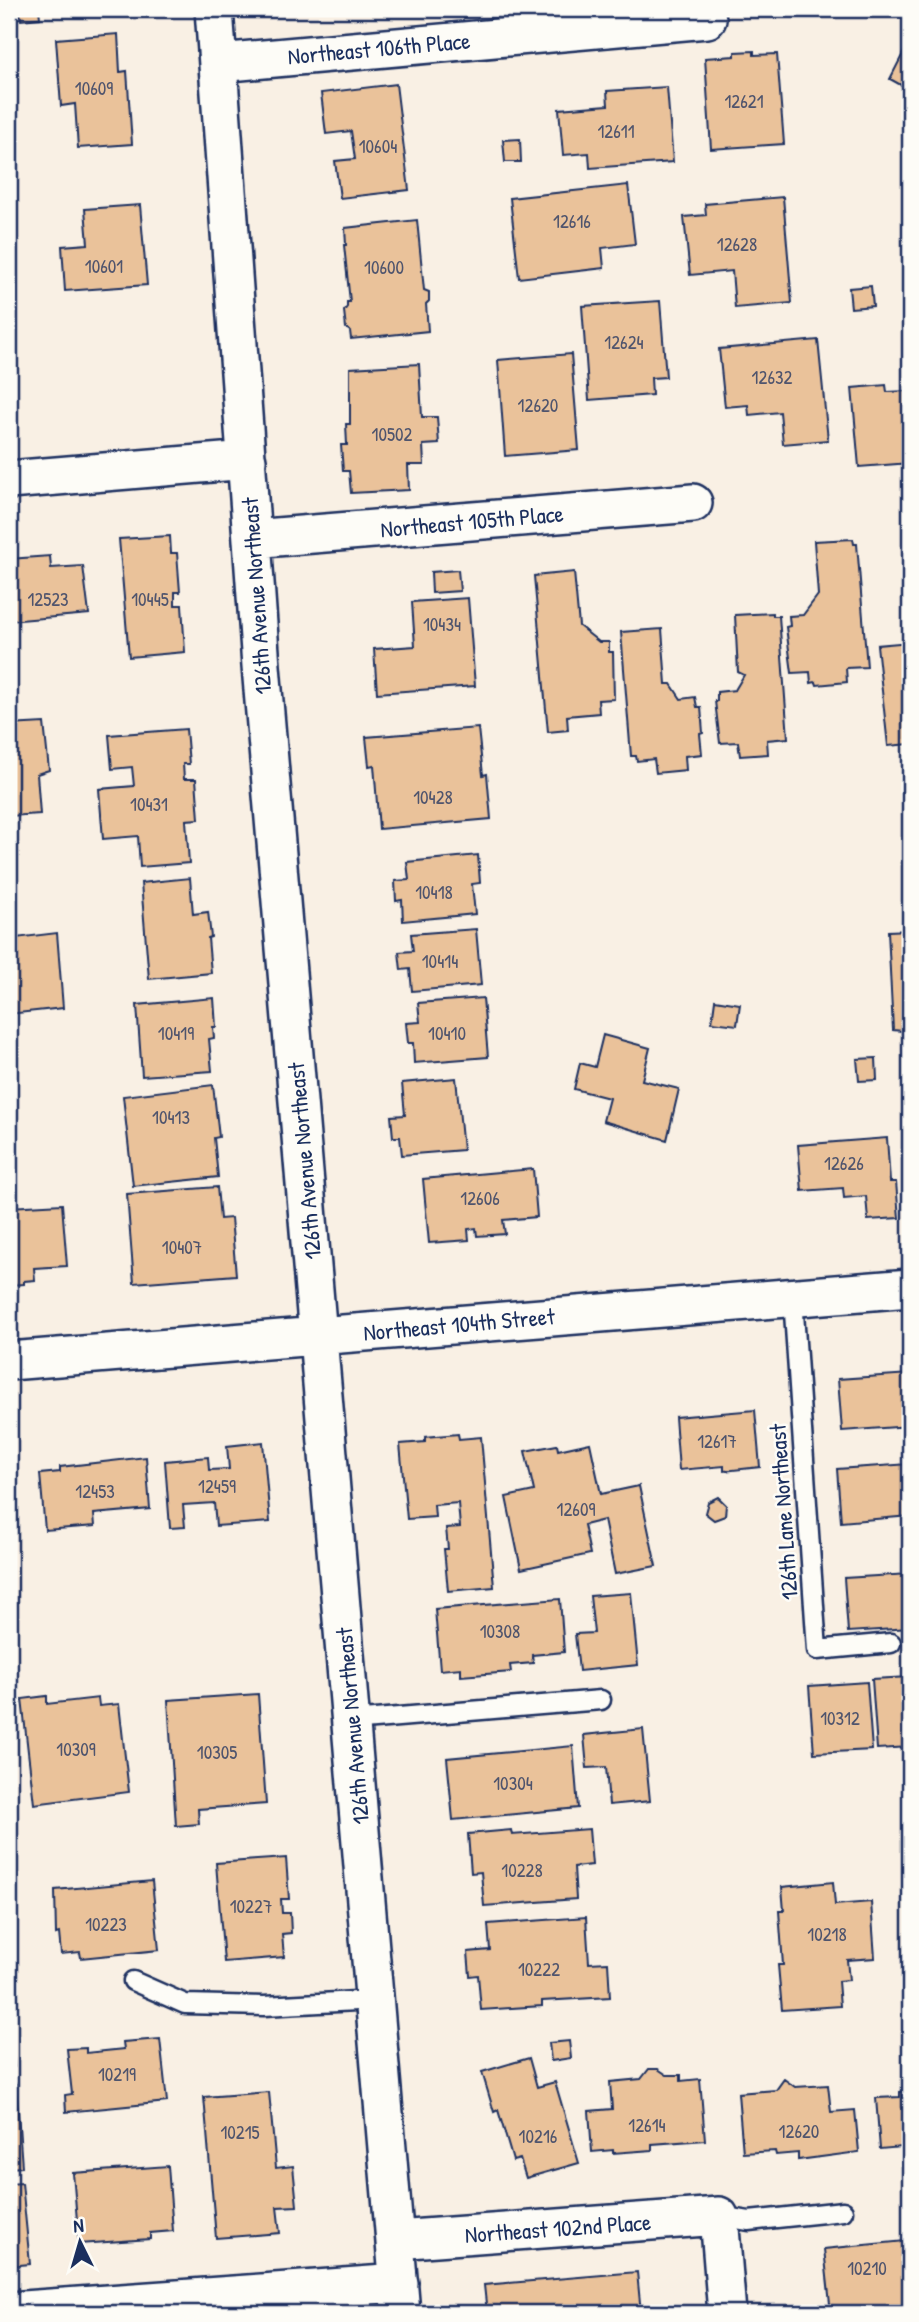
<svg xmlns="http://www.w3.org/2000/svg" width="919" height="2322" font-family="'Patrick Hand',sans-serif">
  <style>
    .building { fill: #eac29a; stroke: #1b2f5e; stroke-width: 2 }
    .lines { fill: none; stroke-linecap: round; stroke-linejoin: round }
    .lane-casing { stroke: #1b2f5e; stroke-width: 23 }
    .street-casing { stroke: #1b2f5e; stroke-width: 42 }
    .lane { stroke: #fdfcf7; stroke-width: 18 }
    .street { stroke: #fdfcf7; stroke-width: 37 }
    .labels { text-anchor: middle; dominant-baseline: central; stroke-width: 5; stroke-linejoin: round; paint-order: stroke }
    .number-label { font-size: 19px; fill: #4f546d }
    .street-label { font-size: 23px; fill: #1b2f5e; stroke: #fdfcf7 }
  </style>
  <rect width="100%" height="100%" fill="#f9f0e4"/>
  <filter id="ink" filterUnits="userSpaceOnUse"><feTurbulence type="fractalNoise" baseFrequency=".0143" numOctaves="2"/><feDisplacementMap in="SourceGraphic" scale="14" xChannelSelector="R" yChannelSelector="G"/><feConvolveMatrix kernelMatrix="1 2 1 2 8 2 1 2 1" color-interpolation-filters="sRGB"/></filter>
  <g filter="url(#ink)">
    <!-- building -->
    <path class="building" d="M20,9H39L40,18L21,20Z
      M118,34L120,72L127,71L132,144L78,148L75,104L61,106L56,39Z
      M910,40V90L890,79Z
      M754,51V55L777,54L784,144L711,149L705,58L735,56V52Z
      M396,84L409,190L340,198L335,161L355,159L351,131L326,134L321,93Z
      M667,87L673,162L590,168L589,153L563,155L559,109L608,105L607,91Z
      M520,139L521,162H505L503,140Z
      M628,185L635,244L602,248L604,268L519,278L510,198Z
      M783,197L792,303L735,308L732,271L690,275L684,217L706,215L705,204Z
      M140,205L147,285L65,291L62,246L88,244L85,209Z
      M417,220L424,290L429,292V301L426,304L428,331L351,339L350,331L346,328L344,311L347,307V302H350L344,245H346L345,228Z
      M871,286L873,306L851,308L849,288Z
      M660,301L666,377L651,378L652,395L589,400L582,306Z
      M818,340L828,440L783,444L780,412L749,415L748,405L725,407L719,349Z
      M571,354L579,450L505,456L498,360Z
      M419,364L422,417H437L439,444L423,445L424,465H408L409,490L351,493L349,471H343L341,445H347L346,424H350V368Z
      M907,365H910V463L859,467L852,388L886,385L887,392L908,391Z
      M170,536L171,553H177L180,592H175V605H182L185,652L129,657L119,539Z
      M853,539L854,544H857L867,667L846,668L847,682L817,685L816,682L811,683L810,672L792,673L786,627L790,626L789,616L803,615L818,595L814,541Z
      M50,556L51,568L83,566L89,614L9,621V559Z
      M458,570L460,591L432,593L431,572Z
      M574,572L579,626L599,642H609V652H613L614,699L598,700L599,713L567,716L568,730L548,732L534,576Z
      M468,598L475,686L377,693L374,649L415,646L412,602Z
      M773,613V616H779L788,738L767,740L768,754L740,756L738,742L720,743L715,701H717V692L735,690L744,675L738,672L735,615Z
      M662,629L666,684H671L681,699L695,697L697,707H701L703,733L700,734L702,754L685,756L686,770L656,773L654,759L637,761L636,756H631L621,632Z
      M910,642V744L888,746L877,645Z
      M44,723L49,770L37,774L40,814L9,816V725Z
      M478,728L483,775L487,774L491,819L379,829L374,765L369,766L366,737Z
      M186,729L189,764H183L184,779H196L199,819L186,820L189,863L140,867L138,836L103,839L99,789L134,786L132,767L112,769L109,735Z
      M478,855L480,883L472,884L475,914L403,921L402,900L396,901L395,881L409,880L407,862Z
      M190,878L193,914L208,912L211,937L208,938L211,973L149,979L141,883Z
      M476,929L481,985L412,991L410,969L401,970L399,952L413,951L411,934Z
      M910,930V1034H902V1031L893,1030L888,931Z
      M57,933L63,1008L9,1014V944H16L15,938Z
      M214,998L216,1027H213L214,1038L209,1039L212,1071L142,1076L137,1005Z
      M483,998L488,1057L414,1063L413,1043H408L406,1023L420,1022L418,1003Z
      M715,1000L740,1004L737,1025L712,1022Z
      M603,1035L650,1048L642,1080L679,1089L667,1140L603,1121L609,1098L574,1089L580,1063L595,1067Z
      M876,1058L877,1080L859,1081L857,1059Z
      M456,1078L463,1150L402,1155L400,1137H393L391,1116L405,1115L402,1083Z
      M213,1085L219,1137L214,1138L218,1177L133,1186L123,1096Z
      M887,1138L890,1182H896L899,1218L868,1220L866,1196L844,1198L843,1188L802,1191L798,1145Z
      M533,1169L537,1217L503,1220L505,1234L477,1236L476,1228L468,1229L469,1240L429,1243L423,1179Z
      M217,1187L220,1219L231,1218L236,1275L134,1283L127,1194Z
      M62,1204L67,1266L34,1268L35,1280L24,1281V1284L9,1285V1207Z
      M910,1374V1426L842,1431L838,1379Z
      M755,1410L760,1467L724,1471V1466L679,1470L675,1417Z
      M458,1434L459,1439L481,1437L494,1587L448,1591L444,1549H448L446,1528L460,1527L458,1503L434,1505L435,1517L407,1519L400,1444L425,1442V1437Z
      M263,1442L270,1522L216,1526L214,1503L183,1505L185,1527L170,1528L165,1461L208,1457L209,1470L229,1469L227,1446Z
      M590,1443L601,1494L639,1486L656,1566L615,1574L604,1520L584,1525L590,1554L521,1569L506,1497L534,1491L525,1451L557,1445L558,1450Z
      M146,1457L150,1509L94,1514L95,1526L45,1530L40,1474L60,1472V1467Z
      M910,1464V1516L841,1522L837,1469Z
      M718,1497L726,1505L725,1516L714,1520L705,1513L708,1502Z
      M910,1574V1628L848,1632L844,1578Z
      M631,1593L638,1665L579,1671L575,1634L594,1633L590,1596Z
      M560,1599L564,1652L532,1655L533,1663L510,1665L511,1672L461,1676V1668L440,1670L435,1609Z
      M910,1677V1747L877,1749L872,1679Z
      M867,1682L872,1750L814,1753L809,1686Z
      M258,1694L266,1804L198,1809L199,1824L176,1826L168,1700Z
      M47,1696V1704L98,1698L99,1706L119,1704L129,1792L34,1804L22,1699Z
      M643,1729L650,1801L609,1805L606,1767L587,1768L584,1735Z
      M573,1746L578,1808L453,1820L447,1758Z
      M589,1829L592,1865L574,1867L576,1899L484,1906L481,1872L471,1873L468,1834L511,1830L512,1835Z
      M286,1858L289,1899H281L282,1913H290L291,1933L282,1934L284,1957L224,1962L216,1863Z
      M152,1881L159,1950L81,1958L80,1952L61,1954L59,1933L56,1934L55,1890Z
      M833,1882L835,1905L871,1902L875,1958L847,1960L849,1980L838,1981L840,2006L782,2010L778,1965H783L779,1911H784L782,1887Z
      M586,1917L589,1963L608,1962L610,1997L542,2001V2006L481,2010L478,1975L470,1976L468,1952L490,1950L488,1924Z
      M9,2017L14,2067L9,2068Z
      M160,2039L167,2102L66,2112L65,2095L72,2094L67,2049L86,2048V2053L124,2049L123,2042Z
      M569,2041L571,2058L551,2061L549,2043Z
      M529,2058L537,2087L555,2082L579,2163L526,2178L520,2159L513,2161L498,2110L494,2112L482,2072Z
      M649,2069H658L667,2075H681V2081L700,2079L705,2140L652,2144V2150L613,2153V2150L592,2152L589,2111L612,2109L610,2082L641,2079Z
      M784,2079L795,2087L828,2085L831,2112L855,2110L859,2152L798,2160V2153L776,2155L775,2151L743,2153L738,2093L776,2090Z
      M16,2084L22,2167L9,2168V2085Z
      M910,2091V2150H902V2147L880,2149L876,2098L900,2097V2092Z
      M269,2092L276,2168L293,2166L297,2206L277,2207L280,2233L216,2238L204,2097Z
      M168,2166L173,2231L150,2233V2239L79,2244L73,2173Z
      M22,2183L30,2264L9,2266V2184Z
      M905,2241L910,2286V2313H831L824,2249Z
      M637,2272L641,2313H487L484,2285Z"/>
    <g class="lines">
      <!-- lane casing -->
      <g class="lane-casing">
        <path id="lane" d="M793,1298L817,1650L891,1643
          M351,1721L601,1700
          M133,1981L185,2004L264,2006L375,2000
          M719,2216L749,2221L843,2211"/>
      </g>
      <!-- street casing -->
      <g class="street-casing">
        <path id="street" d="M214,9L261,666L401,2313
          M219,63L707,19
          M9,480L247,460
          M252,539L693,503
          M9,1361L910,1288
          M396,2240L719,2216L727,2313
          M9,2311L399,2283"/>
      </g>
      <!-- lane -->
      <use href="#lane" class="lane"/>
      <!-- street -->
      <use href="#street" class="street"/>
    </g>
  </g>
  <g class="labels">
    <!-- number labels -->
    <g class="number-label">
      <text x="94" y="88">10609</text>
      <text x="744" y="101">12621</text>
      <text x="616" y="131">12611</text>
      <text x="378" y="146">10604</text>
      <text x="572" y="221">12616</text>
      <text x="737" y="244">12628</text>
      <text x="104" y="266">10601</text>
      <text x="384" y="267">10600</text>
      <text x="624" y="342">12624</text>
      <text x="772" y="377">12632</text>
      <text x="538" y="405">12620</text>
      <text x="392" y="434">10502</text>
      <text x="48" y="599">12523</text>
      <text x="150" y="599">10445</text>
      <text x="442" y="624">10434</text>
      <text x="433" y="797">10428</text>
      <text x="149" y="804">10431</text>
      <text x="434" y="892">10418</text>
      <text x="440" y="961">10414</text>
      <text x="176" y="1033">10419</text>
      <text x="447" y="1033">10410</text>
      <text x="171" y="1117">10413</text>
      <text x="844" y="1163">12626</text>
      <text x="480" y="1198">12606</text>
      <text x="182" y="1247">10407</text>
      <text x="717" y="1441">12617</text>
      <text x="217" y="1486">12459</text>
      <text x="95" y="1491">12453</text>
      <text x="576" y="1509">12609</text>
      <text x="500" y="1631">10308</text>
      <text x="840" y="1718">10312</text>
      <text x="76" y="1749">10309</text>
      <text x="217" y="1752">10305</text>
      <text x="513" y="1783">10304</text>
      <text x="522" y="1870">10228</text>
      <text x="251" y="1906">10227</text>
      <text x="106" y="1924">10223</text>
      <text x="827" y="1934">10218</text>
      <text x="539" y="1969">10222</text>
      <text x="117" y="2074">10219</text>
      <text x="647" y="2125">12614</text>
      <text x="799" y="2131">12620</text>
      <text x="240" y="2132">10215</text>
      <text x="538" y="2136">10216</text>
      <text x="867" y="2268">10210</text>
    </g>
    <!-- street labels -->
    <g class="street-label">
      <text transform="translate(379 48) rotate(-5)">Northeast 106th Place</text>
      <text transform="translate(472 521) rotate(-5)">Northeast 105th Place</text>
      <text transform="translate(256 596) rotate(-94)">126th Avenue Northeast</text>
      <text transform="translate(304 1161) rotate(-95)">126th Avenue Northeast</text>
      <text transform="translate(459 1324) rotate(-5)">Northeast 104th Street</text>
      <text transform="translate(783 1512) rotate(-94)">126th Lane Northeast</text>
      <text transform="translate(352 1726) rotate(-95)">126th Avenue Northeast</text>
      <text transform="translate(558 2228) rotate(-4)">Northeast 102nd Place</text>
    </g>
  </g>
  <!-- margin -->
  <rect width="919" height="2322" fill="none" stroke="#fdfcf7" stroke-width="35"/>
  <rect x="18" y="18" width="884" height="2287" fill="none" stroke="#1b2f5e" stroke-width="2.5" filter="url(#ink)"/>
  <!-- north arrow -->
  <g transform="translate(80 2242) rotate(355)" stroke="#fdfcf7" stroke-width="5" paint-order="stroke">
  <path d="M0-5L12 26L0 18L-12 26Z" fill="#1b2f5e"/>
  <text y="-10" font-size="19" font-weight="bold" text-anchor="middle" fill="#1b2f5e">N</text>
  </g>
</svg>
